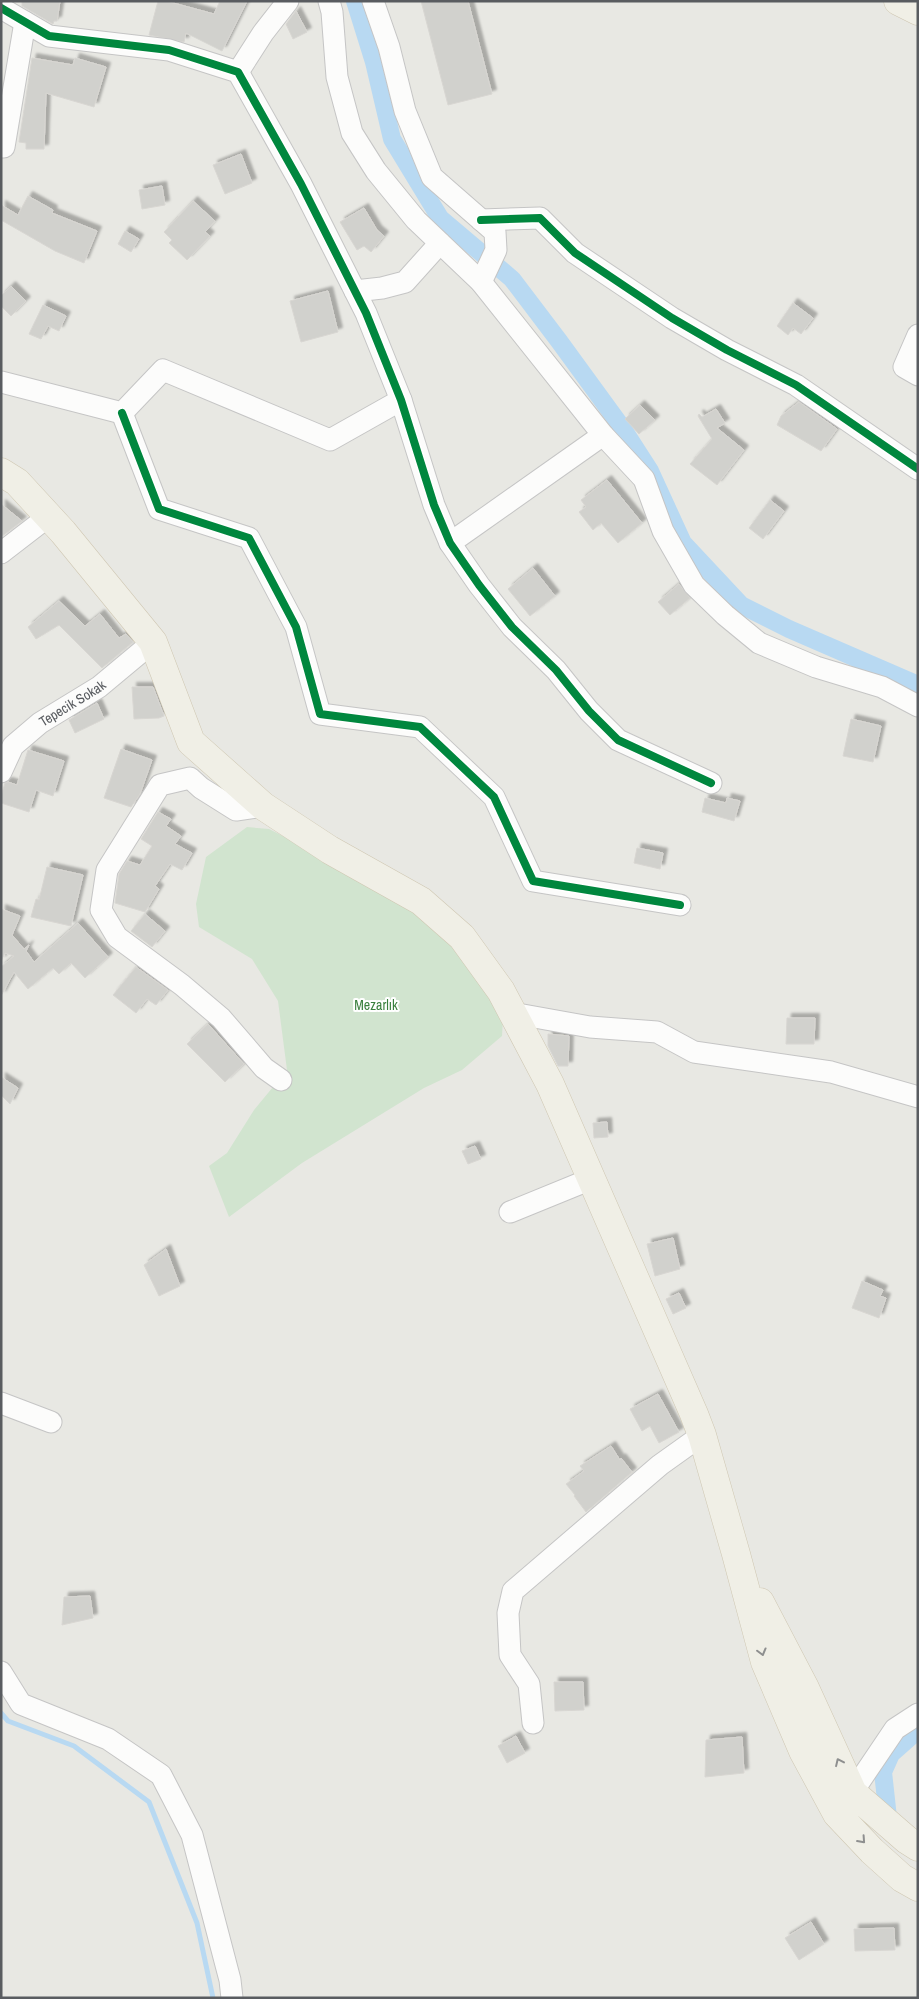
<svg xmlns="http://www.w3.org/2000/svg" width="919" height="1999" font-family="'Archivo Narrow',sans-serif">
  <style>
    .green { fill: #d1e4cf }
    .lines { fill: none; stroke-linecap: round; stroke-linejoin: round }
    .stream { stroke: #b8d9f2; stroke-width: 5 }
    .canal { stroke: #b8d9f2; stroke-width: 18 }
    .building { fill: #d1d1cd; stroke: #d8d6d2; filter: url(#shadow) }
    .minor-casing { stroke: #c5c5c5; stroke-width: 23 }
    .major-casing { stroke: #cfc7b2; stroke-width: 29 }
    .minor { stroke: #fcfcfb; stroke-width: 21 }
    .major { stroke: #f0efe6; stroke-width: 28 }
    .cycleway-casing { stroke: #fff; stroke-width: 11 }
    .cycleway { stroke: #00873e; stroke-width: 8 }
    .oneway { stroke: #8e8f8f }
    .labels { text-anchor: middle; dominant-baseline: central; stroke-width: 4; stroke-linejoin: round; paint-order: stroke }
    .street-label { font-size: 14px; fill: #595c60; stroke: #fff }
    .park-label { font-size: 14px; fill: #397f3d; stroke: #fff }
  </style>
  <defs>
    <filter id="shadow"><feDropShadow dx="4.5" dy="-4.5" stdDeviation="1" flood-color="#0004"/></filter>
  </defs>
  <rect width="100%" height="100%" fill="#e8e8e3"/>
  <!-- green -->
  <path class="green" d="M247,827L269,829L386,888L442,935L492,996L503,1018L502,1036L462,1070L424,1088L302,1163L229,1217L209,1166L227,1153L254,1110L287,1070L278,1001L252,959L199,927L196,904L206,857Z"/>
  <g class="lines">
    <!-- stream -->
    <path class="stream" d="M1,1713L8,1721L74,1746L149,1802L197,1923L213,1998"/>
    <!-- canal -->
    <path class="canal" d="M355,1L374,62L392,139L440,218L512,279L559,341L621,426L650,471L683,543L741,605L789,629L918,685
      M889,1827L883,1772L891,1754L918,1730"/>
  </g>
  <!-- building -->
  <path class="building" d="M22,1H60L57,21H54L53,24L22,6Z
    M158,1H166L214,14L220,1H247L222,51L186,33L184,42L149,35Z
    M421,1H468L492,94L448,105Z
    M296,11L307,32L293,39L286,24Z
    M32,58L73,65L75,58L106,67L94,107L46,93L44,149H26V143L19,142Z
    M241,154L252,183L225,194L213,165Z
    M162,186L165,205L142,209L139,190Z
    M28,196L53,210L52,213L97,231L84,263L55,251L1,220V205L18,215Z
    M193,201L215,221L205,232L210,236L187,260L169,243L172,240L164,232Z
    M364,208L377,230L384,236L371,252L364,246L357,250L340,222Z
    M125,231L139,239L131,252L118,244Z
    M11,286L26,301L11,316L1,306V296Z
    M328,291L338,332L301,342L290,301Z
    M793,303L813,318L801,334L793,328L788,335L777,326Z
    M43,305L66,316L59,331L48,326L41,339L29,334Z
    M799,402L837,429L821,451L777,425L781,416Z
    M640,405L655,420L639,434L625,419Z
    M716,409L725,423L717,428L744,450L717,485L690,464L712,439L698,416L699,414L702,417Z
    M607,480L642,523L618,543L601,523L593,530L579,512L586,507L581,500Z
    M770,500L784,511L763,539L749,528Z
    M1,504L22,521L1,537Z
    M533,568L555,596L530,616L508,589Z
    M679,584L690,598L670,615L658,602Z
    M59,601L85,626L100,614L119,638L126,634L133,642L102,668L59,625L36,639L28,627Z
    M132,687H153L164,716L159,718L134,719Z
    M97,703L104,719L75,733L69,720Z
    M851,719L881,726L873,762L843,756Z
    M121,749L152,760L140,794L131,807L104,798Z
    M28,750L64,761L53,796L36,790L29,812L1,803V796L5,783L8,782L17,785Z
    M705,798L726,803L727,798L740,801L734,821L702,812Z
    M158,812L171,819L166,826L181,836L175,844L192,853L182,870L170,864L155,886L159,889L145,912L115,903L119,874L127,861L140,865L152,846L141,839Z
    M637,848L663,853L660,869L634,863Z
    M47,867L83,875L71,926L31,917L36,899L39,900Z
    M1,909L20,916L12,935L24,949L29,945L26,951L34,962L78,923L108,957L85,978L71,963L59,974L53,968L28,989L14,972L1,996V967L14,956L5,953L1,961Z
    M145,914L165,931L152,947L131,931Z
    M136,967L168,990L156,1005L147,999L136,1013L113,995Z
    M787,1018H815L814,1044H786Z
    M208,1024L244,1064L225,1082L187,1044Z
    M548,1034L569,1036L568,1066H558L548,1046Z
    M1,1077L18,1088L10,1104L1,1095Z
    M607,1122L608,1137L594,1138L593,1123Z
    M475,1146L481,1159L468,1164L462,1151Z
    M673,1238L680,1269L655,1276L647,1244Z
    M166,1249L180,1286L159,1296L144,1265Z
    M862,1281L883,1290L880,1296L886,1298L879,1318L852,1308Z
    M679,1293L686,1308L673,1314L666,1299Z
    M658,1394L679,1432L659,1443L650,1426L642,1431L630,1409Z
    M611,1446L620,1460L621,1458L632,1472L586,1512L574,1496L575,1495L566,1484L584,1471L580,1466Z
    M90,1596L93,1618L62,1625L64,1597Z
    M554,1682H583L584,1710L555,1711Z
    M516,1736L525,1753L507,1763L498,1746Z
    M742,1737L744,1773L705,1777L706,1740Z
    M811,1922L824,1944L799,1960L785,1938Z
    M894,1928L895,1950L855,1951L854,1929Z"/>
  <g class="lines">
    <!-- minor casing -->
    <g class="minor-casing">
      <g id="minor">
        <path d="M329,1L332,12L337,77L352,133L376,171L416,220L481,282L603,435L644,479L663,531L694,585L725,615L759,643L816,667L882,687L918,706"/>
        <path d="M373,1L389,47L405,111L432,177L495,232L496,250L481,282"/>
        <path d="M1,8L49,36L169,50L238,72L301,184L366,313L401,400L434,505L450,543L479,585L512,627L556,670L589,711L618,740L711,783"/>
        <path d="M238,72L263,33L288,1"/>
        <path d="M1,147H4L25,22"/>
        <path d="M481,220L540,218L575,253L672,318L727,350L796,385L918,469"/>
        <path d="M355,291L382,288L405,282L440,243"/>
        <path d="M918,335L904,367L918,375"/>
        <path d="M1,382L122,413L163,370L330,440L401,400"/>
        <path d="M122,413L159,509L249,538L296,627L320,714L420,727L494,797L533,881L680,905"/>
        <path d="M450,543L603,435"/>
        <path d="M1,553L49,516"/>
        <path id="s1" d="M1,772L13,746L40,723L99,687L153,642"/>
        <path d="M263,806L236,810L201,788L190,778L160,785L107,870L101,910L117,937L182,985L221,1018L264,1068L281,1080"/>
        <path d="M512,1013L590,1027L657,1032L694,1052L831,1072L918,1097"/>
        <path d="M510,1212L591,1179"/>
        <path d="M1,1403L51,1422"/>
        <path d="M1,1672L21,1704L108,1739L161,1775L192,1835L230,1980L232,1998"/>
        <path d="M533,1723L529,1684L510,1655L508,1613L513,1591L660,1465L702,1435"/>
        <path d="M845,1803L895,1729L918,1714"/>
      </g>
    </g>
    <!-- major casing -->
    <g class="major-casing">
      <path id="major" d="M898,1L918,11
        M1,472L17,482L63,532L153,642L191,742L263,806L330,850L421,901L462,937L501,991L550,1084L694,1414L702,1435L736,1554L765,1662L803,1751L837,1814L872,1851L902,1878L918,1887
        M760,1602L805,1688L853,1793L907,1840L918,1847"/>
    </g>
    <!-- minor -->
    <use href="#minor" class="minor"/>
    <!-- major -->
    <use href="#major" class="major"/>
    <!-- cycleway casing -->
    <g class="cycleway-casing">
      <path id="cycleway" d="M1,8L49,36L169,50L238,72L301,184L366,313L401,400L434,505L450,543L479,585L512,627L556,670L589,711L618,740L711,783
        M481,220L540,218L575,253L672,318L727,350L796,385L918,469
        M122,413L159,509L249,538L296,627L320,714L420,727L494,797L533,881L680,905"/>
    </g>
    <!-- cycleway -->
    <use href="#cycleway" class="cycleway"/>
  </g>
  <!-- one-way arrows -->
  <defs><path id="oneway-chevron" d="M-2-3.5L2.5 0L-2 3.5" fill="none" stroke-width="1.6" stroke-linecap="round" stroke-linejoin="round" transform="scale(1.25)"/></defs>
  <g class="oneway">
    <use href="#oneway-chevron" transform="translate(762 1652) rotate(75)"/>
    <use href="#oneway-chevron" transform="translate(839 1762) rotate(-115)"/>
    <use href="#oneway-chevron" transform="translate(862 1840) rotate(48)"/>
  </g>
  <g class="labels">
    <!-- street labels -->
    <g class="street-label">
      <text stroke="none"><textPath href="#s1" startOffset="102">Tepecik Sokak</textPath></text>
    </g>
    <!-- park labels -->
    <g class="park-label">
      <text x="376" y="1005">Mezarlık</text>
    </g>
  </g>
  <!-- border -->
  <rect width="919" height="1999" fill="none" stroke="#595c60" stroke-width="5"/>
</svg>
